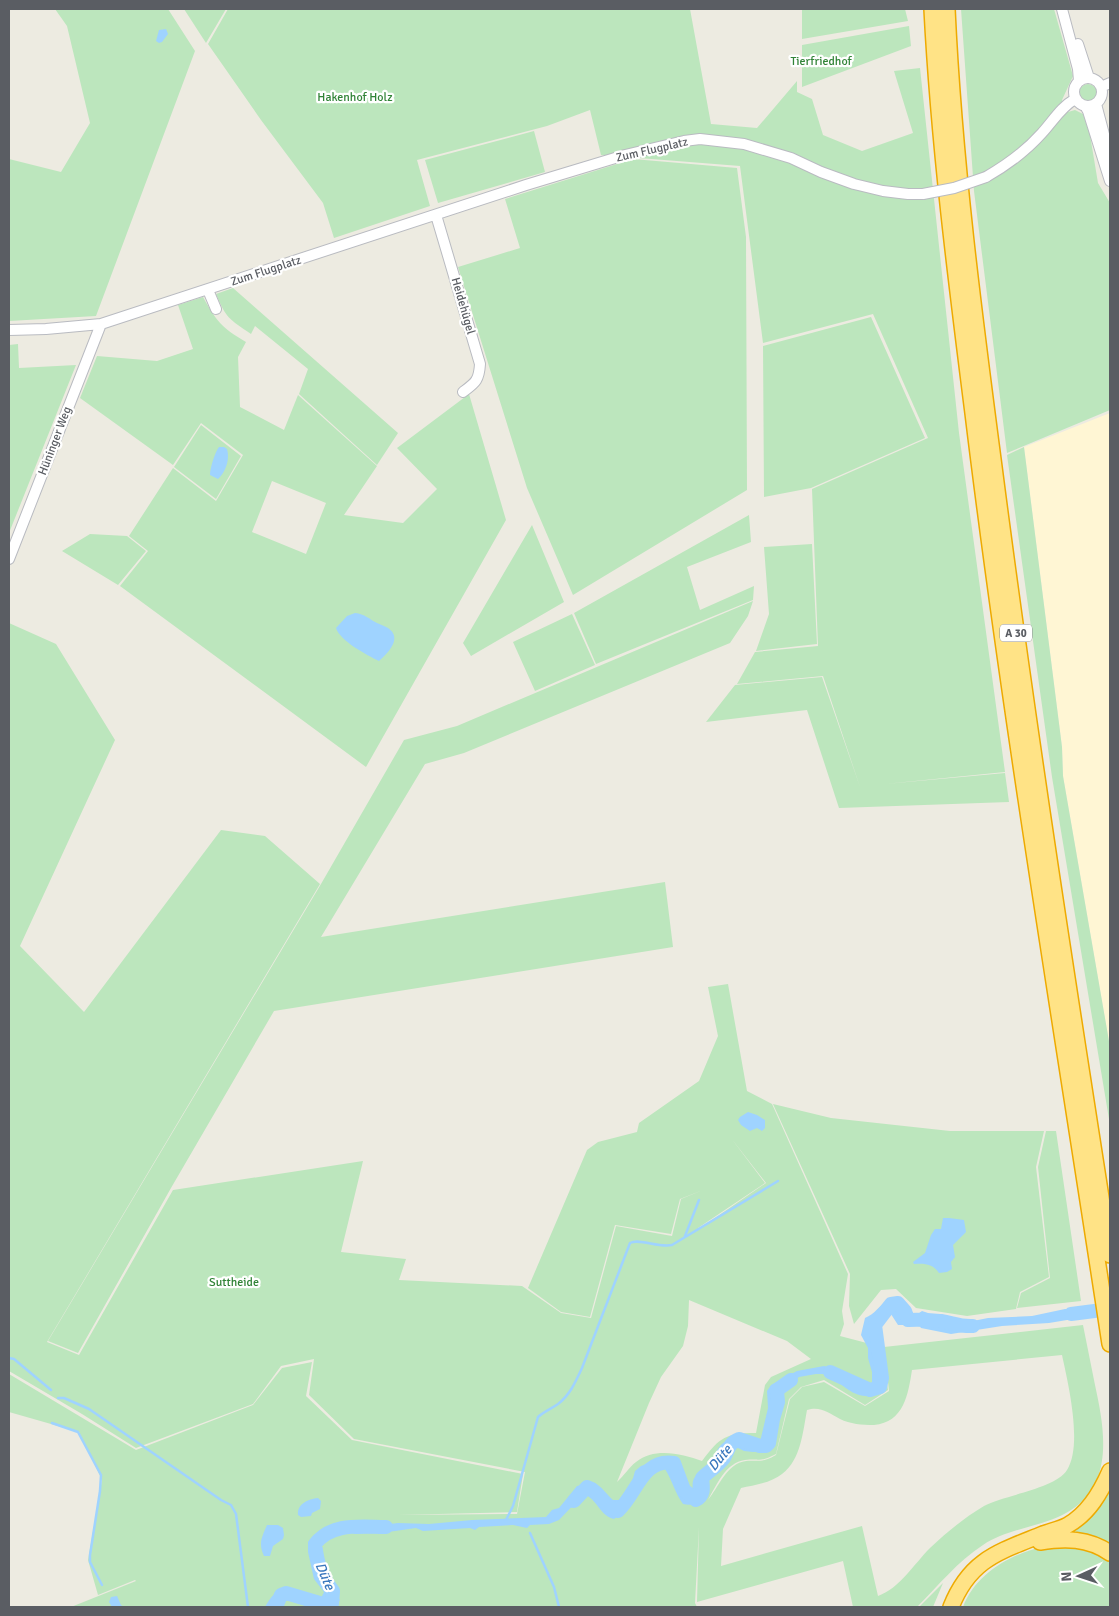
<svg xmlns="http://www.w3.org/2000/svg" width="1119" height="1616" font-family="Signika,sans-serif">
  <style>
    .commercial { fill: #fff6d4 }
    .green { fill: #bce6bd; fill-rule: evenodd }
    .water { fill: #9fd3ff }
    .lines { fill: none; stroke-linecap: round; stroke-linejoin: round }
    .stream { stroke: #9fd3ff; stroke-width: 2.5 }
    .river { stroke: #9fd3ff; stroke-width: 14 }
    .minor-casing { stroke: #b9bbc1; stroke-width: 12 }
    .highway-casing { stroke: #ea0; stroke-width: 18 }
    .minor { stroke: #fff; stroke-width: 10 }
    .highway { stroke: #ffe386; stroke-width: 15 }
    .minor-bridge-casing { stroke: #b9bbc1; stroke-width: 12; stroke-linecap: butt }
    .minor-bridge { stroke: #fff; stroke-width: 10 }
    .labels { text-anchor: middle; dominant-baseline: central; stroke-width: 4.5; stroke-linejoin: round; paint-order: stroke }
    .shield { fill: #fff; stroke: #8c8e92; stroke-width: 1 }
    .shield-label { font-size: 11px; font-weight: bold; fill: #5a5d63 }
    .park-label { font-size: 12px; fill: #308336; stroke: #fff }
    .street-label { font-size: 12px; fill: #5a5d63; stroke: #fff }
    .water-label { font-size: 14px; font-style: italic; fill: #3b78be; stroke: #fff }
  </style>
  <rect width="100%" height="100%" fill="#edebe1"/>
  <!-- commercial -->
  <path class="commercial" d="M1110,413V1047L1063,776L1062,747L1024,447Z"/>
  <!-- green -->
  <path class="green" d="M55,9H168L195,51L96,316L9,321V159L61,172L90,123L67,26Z
    M184,9H226L206,43Z
    M228,9H690L711,124L757,128L797,81V92L812,99L823,135L862,151L913,133L894,71L920,68L959,433L1005,772L885,784L1005,773L1009,802L839,808L807,710L706,722L735,685L822,677L860,787L823,676L737,684L755,652L818,646L812,489L928,438L873,314L763,343L740,166L601,155L590,110L547,126L417,160L430,206L334,238L323,203L261,120L208,44Z
    M802,9H905L908,21L802,39Z
    M961,9H1054L1073,76L1062,100L1068,112L1075,110L1083,114L1090,135L1098,183L1110,203V410L1007,453L974,191Z
    M909,26L911,46L802,87V45Z
    M1079 93a9 9 0 1 1 18 0a9 9 0 1 1-18 0Z
    M534,131L545,172L438,203L425,160Z
    M633,159L737,168L746,237L747,490L573,595L527,488L458,267L520,248L505,199Z
    M233,288L398,433L377,465L299,394L308,369L255,326L251,334C229,319 226,318 216,294Z
    M203,297C217,322 221,327 246,342L238,357L240,407L284,430L298,395L377,466L344,515L403,523L437,489L397,448L469,394L506,520L366,767L120,586L148,551L129,536L173,468L216,501L243,455L201,423L173,465L80,398L97,356L157,361L193,349L178,305ZM272,481L326,503L306,554L252,532Z
    M871,317L925,438L811,488L764,497L763,346Z
    M18,344L19,368L76,365L9,533V345Z
    M201,425L241,456L216,499L174,467Z
    M1024,447L1062,747L1063,776L1110,1047V1125L1052,777L1007,455Z
    M749,515L751,542L687,567L700,610L754,586L753,600L596,664L574,613Z
    M532,525L564,602L471,656L463,643Z
    M90,534L127,536L146,551L118,585L62,551Z
    M812,544L817,644L756,651L769,614L764,547Z
    M753,601L748,616L730,643L464,753L425,764L321,937L665,882L673,947L274,1011L171,1188L78,1353L48,1341L321,884L404,740L457,726Z
    M572,614L595,665L535,691L513,642Z
    M9,623L56,644L115,740L20,946L84,1012L221,830L265,836L320,884L47,1342L79,1355L173,1190L363,1161L341,1252L406,1259L399,1280L522,1286L561,1313L591,1318L616,1226L672,1236L681,1199L703,1190L680,1199L671,1234L615,1225L590,1317L561,1312L528,1288L587,1150L598,1142L637,1132L639,1123L699,1081L718,1036L708,987L728,984L747,1091L772,1104L848,1274L842,1311L844,1324L840,1336L882,1347L888,1390L865,1405L824,1380L801,1387L789,1399L776,1454C759,1463 761,1458 745,1460C726,1462 716,1486 708,1500C718,1488 727,1463 746,1461C761,1460 762,1463 776,1455L790,1399L802,1387L824,1382L865,1406L889,1391L884,1347L1083,1325C1087,1345 1091,1365 1095,1385C1104,1427 1115,1482 1071,1510C1045,1527 1010,1527 983,1545C958,1561 938,1586 917,1607H853L843,1561L697,1602L699,1527L695,1603L697,1607H71L136,1581L135,1580L98,1595L88,1560L102,1480L79,1432L9,1412V1374L136,1450L253,1405L282,1368L312,1362L306,1396L352,1440L523,1474L517,1512L398,1515L517,1514L525,1472L354,1439L309,1395L314,1359L281,1366L253,1404L136,1448L82,1414L9,1371ZM731,1138L766,1183L699,1229L698,1228L765,1183ZM689,1300L787,1341L811,1359L771,1377L765,1385L756,1433C726,1433 720,1437 702,1461C682,1454 655,1447 636,1462C629,1467 624,1476 617,1482L649,1403L661,1377L683,1346L688,1326ZM1062,1355C1068,1383 1083,1445 1067,1470C1055,1489 1004,1495 984,1506C964,1518 947,1532 930,1548C914,1564 900,1588 878,1596L862,1526L721,1566L723,1529L741,1488C754,1485 771,1483 782,1474C801,1460 803,1431 807,1410C821,1406 828,1413 840,1419C850,1424 862,1425 874,1425C904,1422 908,1395 912,1370Z
    M773,1104L831,1118L950,1131H1044L1036,1167L1049,1277L1020,1292L1016,1309L967,1316L916,1308L896,1289L881,1290L854,1324L849,1306L850,1274Z
    M1046,1131H1056L1081,1301L1017,1308L1021,1293L1050,1278L1038,1167Z
    M1110,1490V1545L1064,1534L1098,1508Z
    M1076,1544L1110,1559V1607H963C976,1573 1011,1554 1045,1546C1055,1544 1066,1544 1076,1544Z
    M943,1583L933,1607H919Z"/>
  <!-- water -->
  <path class="water" d="M166,29L168,34L162,42L159,43L156,41L159,30Z
    M219,447H224L227,449C230,459 226,472 218,479L210,475C210,468 215,452 219,447Z
    M355,613C365,614 369,619 377,623C381,625 385,626 388,628C403,638 388,653 379,661C367,655 340,641 336,628L347,616Z
    M748,1112L757,1115L765,1120V1128L762,1131L757,1128L750,1131L741,1125L738,1120L740,1117Z
    M943,1218H949L964,1220L966,1232L953,1245L955,1257L951,1262L952,1269L947,1272L939,1273C933,1264 925,1263 914,1264L913,1262L925,1253L931,1235L935,1229H941Z
    M886,1301C897,1303 897,1308 902,1316L912,1318L922,1311L928,1313L935,1322L953,1325L988,1318L1032,1316L1065,1309H1089L1091,1318H1079L1049,1323L1002,1326L951,1334L921,1328L919,1325H898L889,1311H886L878,1322L874,1338L878,1359V1390C875,1392 873,1394 871,1395C856,1400 839,1383 831,1374H816L799,1377L775,1393L774,1409L770,1419L765,1447L760,1451L753,1452L744,1451L736,1447H731L727,1450L721,1460L714,1469L700,1481C699,1493 702,1508 683,1504C675,1493 672,1480 665,1469C646,1466 643,1474 634,1488C631,1494 625,1499 622,1505C620,1508 620,1512 618,1516L614,1519C600,1516 597,1499 584,1494L559,1520L549,1524L530,1525L527,1528L513,1525L479,1527L475,1530L470,1528L423,1531L416,1528L381,1533L355,1534L350,1532L316,1542L314,1544L313,1549L317,1556L316,1565L320,1577L340,1600L335,1606L308,1607L289,1598L278,1602L275,1607H265C282,1574 296,1602 319,1602L324,1592L314,1579L308,1552V1542L315,1535L340,1525L367,1527L398,1523L429,1524L472,1520L546,1517L552,1510L559,1508L577,1486C593,1484 595,1496 606,1503L610,1500H619L632,1482L635,1471L641,1466L658,1460L671,1462L683,1491L686,1495H689L693,1493C693,1490 692,1485 693,1481C695,1474 702,1471 707,1467C716,1458 716,1443 730,1440C739,1439 748,1445 758,1445L760,1442L768,1408L767,1391L771,1385L797,1371L824,1366L835,1369L856,1386L869,1388L872,1383V1372L868,1358V1348L861,1335L865,1318C875,1314 878,1307 886,1301Z
    M318,1498L321,1501L320,1509L312,1513L311,1516L301,1517L298,1515C297,1504 308,1499 318,1498Z
    M267,1525H278L283,1528L284,1535L283,1539L273,1546L270,1556H264C258,1543 262,1537 267,1525Z
    M117,1596L121,1605L124,1607H112L109,1602L111,1597Z"/>
  <g class="lines">
    <!-- stream -->
    <path class="stream" d="M685,1236L699,1200
      M9,1358L14,1359L51,1390
      M58,1398H64L89,1409L221,1500L231,1505L236,1514L248,1607
      M52,1423L78,1432L101,1475L100,1491L90,1555V1562L102,1585
      M506,1520L513,1506L538,1417C545,1411 551,1409 558,1404C570,1395 576,1381 582,1368L630,1243C640,1238 658,1248 672,1245L778,1181
      M530,1533L554,1587L559,1607"/>
    <!-- river -->
    <path class="river" d="M1071,1314L1110,1309
      M830,1372L870,1390L880,1387L882,1378L875,1325L891,1304L898,1303L905,1311L908,1320C920,1319 930,1320 941,1321C953,1323 961,1327 973,1326
      M574,1501L587,1487C600,1491 604,1507 618,1511C637,1494 642,1458 674,1463L684,1490L696,1500C705,1495 703,1487 702,1478C709,1471 718,1466 724,1458C729,1449 729,1443 739,1439L760,1446H766L769,1443L773,1419L778,1402L777,1390L791,1380
      M276,1607L281,1595L286,1593L323,1604H332L333,1591C320,1574 318,1565 315,1544C332,1522 361,1527 386,1527"/>
    <!-- minor casing -->
    <g class="minor-casing">
      <path id="minor" d="M1062,9L1078,69L1079,81
        M1078,44L1089,78
        M1074 92a14 14 0 1 1 28 0a14 14 0 1 1-28 0Z
        M1101,87L1110,83
        M1096,104L1110,157
        M1085,106L1088,111L1110,181
        M986,177C1007,165 1026,151 1042,133C1053,121 1061,107 1075,99
        M436,215L480,364C479,381 475,383 463,392
        M208,290L216,309
        M9,330L46,329L101,324L526,185L625,155L684,141L700,139L744,144L791,158L821,172L854,184L883,191L908,194H923
        M9,559L101,324"/>
    </g>
    <!-- highway casing -->
    <g class="highway-casing">
      <path id="highway" d="M932,9C939,144 956,279 973,413C1011,725 1063,1034 1110,1344
        M947,9C954,162 974,315 994,467C1028,730 1069,993 1110,1255
        M1040,1542C1065,1538 1088,1538 1110,1553
        M951,1607C970,1559 999,1552 1043,1534C1051,1531 1061,1529 1068,1525C1089,1513 1101,1492 1110,1471"/>
    </g>
    <!-- minor -->
    <use href="#minor" class="minor"/>
    <!-- highway -->
    <use href="#highway" class="highway"/>
    <!-- minor-bridge casing -->
    <g class="minor-bridge-casing">
      <path id="minor-bridge" d="M923,194L954,188L986,177"/>
    </g>
    <!-- minor-bridge -->
    <use href="#minor-bridge" class="minor-bridge"/>
  </g>
  <g class="labels">
    <!-- shield labels -->
    <rect class="shield" x="1000" y="624.5" width="32" height="17" rx="4"/>
    <g class="shield-label">
      <text x="1016" y="633">A 30</text>
    </g>
    <!-- park labels -->
    <g class="park-label">
      <text x="821" y="61">Tierfriedhof</text>
      <text x="355" y="97">Hakenhof Holz</text>
      <text x="234" y="1282">Suttheide</text>
    </g>
    <!-- street labels -->
    <g class="street-label">
      <text transform="translate(652 150) rotate(-13)">Zum Flugplatz</text>
      <text transform="translate(266 271) rotate(-18)">Zum Flugplatz</text>
      <text transform="translate(463 306) rotate(74)">Heidehügel</text>
      <text transform="translate(55 441) rotate(-69)">Hüninger Weg</text>
    </g>
    <!-- water labels -->
    <g class="water-label">
      <text transform="translate(720 1458) rotate(-50)">Düte</text>
      <text transform="translate(325 1576) rotate(67)">Düte</text>
    </g>
  </g>
  <!-- border -->
  <rect width="1119" height="1616" fill="none" stroke="#5a5d63" stroke-width="20"/>
  <!-- north arrow -->
  <g transform="translate(1079 1576) rotate(267)" stroke="#ffffff" stroke-width="4" paint-order="stroke">
  <path d="M0-4L9 19L0 12L-9 19Z" fill="#5a5d63"/>
  <text y="-8" font-size="14" font-weight="bold" text-anchor="middle" fill="#5a5d63">N</text>
  </g>
</svg>
